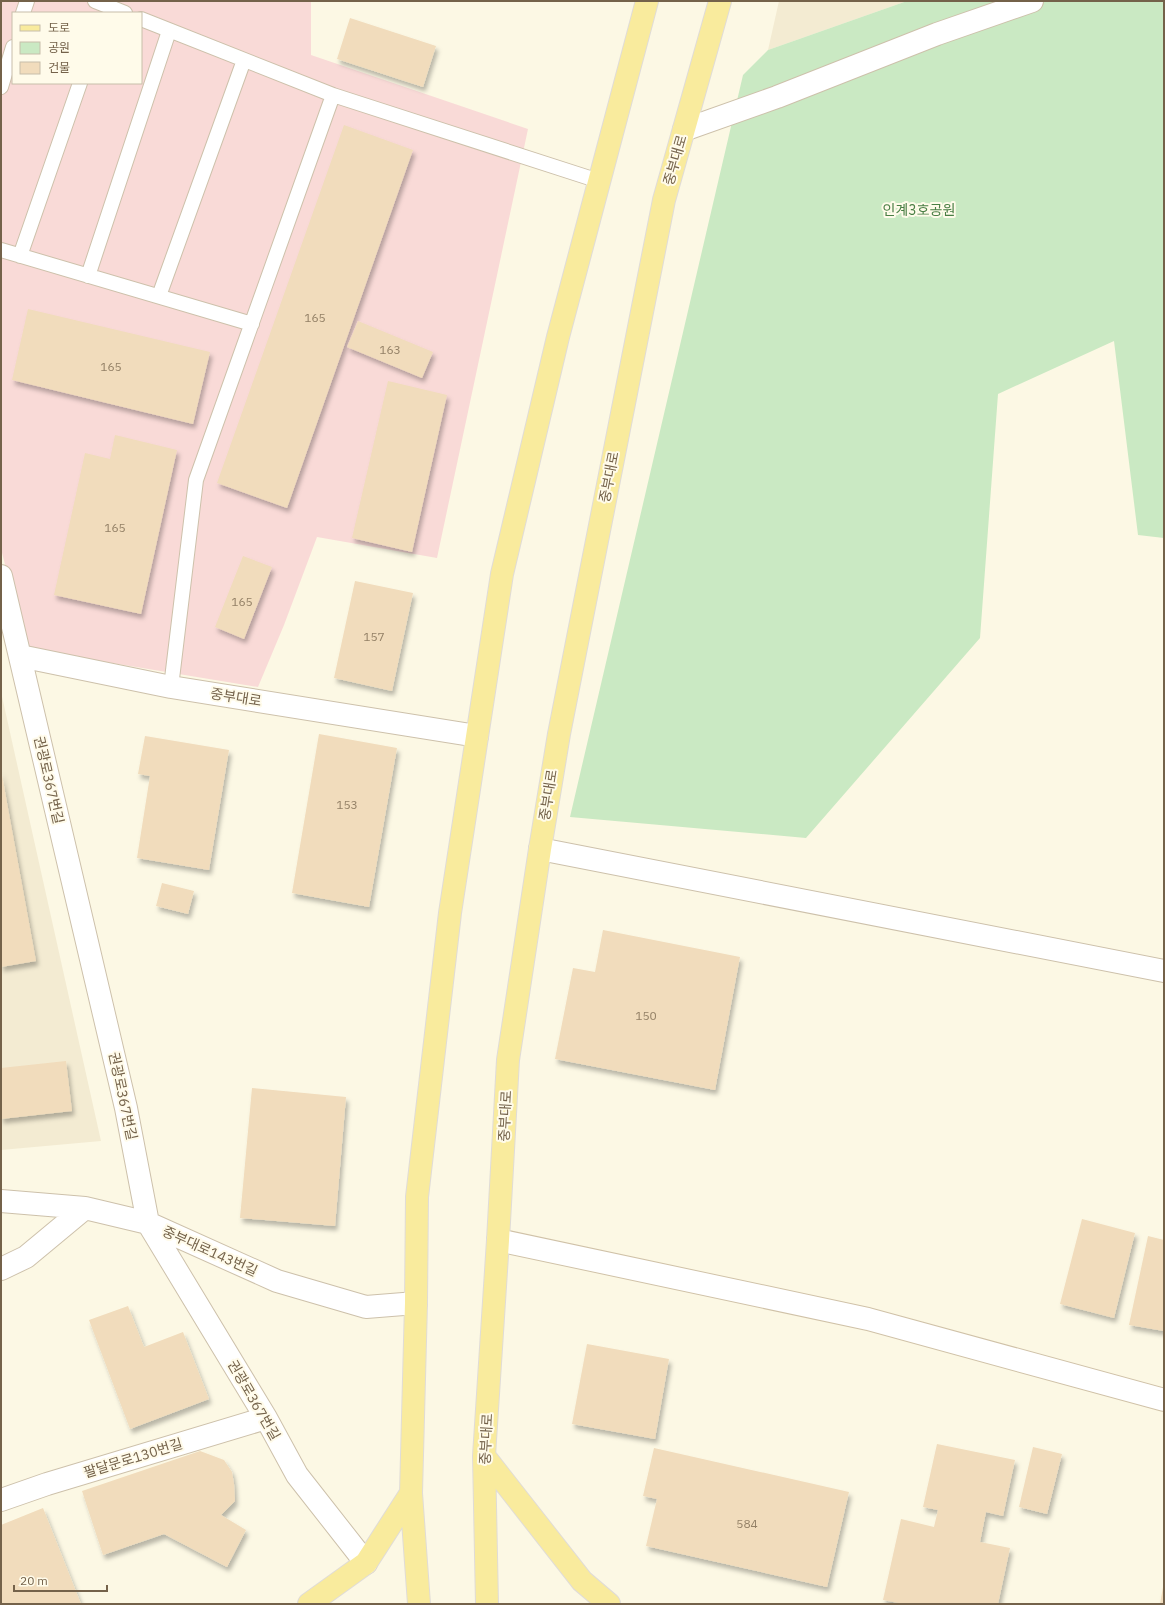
<svg xmlns="http://www.w3.org/2000/svg" width="1165" height="1605" font-family="'IBM Plex Sans','Noto Sans KR',sans-serif">
  <style>
    .residential { fill: #f3ebd2 }
    .medical { fill: #f9dad7; fill-rule: evenodd }
    .green { fill: #cae9c3 }
    .building { fill: #f1dcbc; filter: url(#shadow) }
    .lines { fill: none; stroke-linecap: round; stroke-linejoin: round }
    .lane-casing { stroke: #cdc1ab; stroke-width: 16 }
    .street-casing { stroke: #cdc1ab; stroke-width: 24 }
    .secondary-casing { stroke: #d0c2a8; stroke-width: 24 }
    .primary-casing { stroke: #e0dcd7; stroke-width: 24 }
    .lane { stroke: #fff; stroke-width: 14 }
    .street { stroke: #fff; stroke-width: 22 }
    .secondary { stroke: #fff; stroke-width: 22 }
    .primary { stroke: #f9eb9d; stroke-width: 22 }
    .labels { text-anchor: middle; dominant-baseline: central; stroke-width: 4; stroke-linejoin: round; paint-order: stroke }
    .number-label { font-size: 12px; fill: #938066 }
    .street-label { font-size: 14px; fill: #74624a; stroke: #fffbea }
    .park-label { font-size: 14px; fill: #4a7f45; stroke: #fffbea }
  </style>
  <defs>
    <filter id="shadow"><feDropShadow dx="2.5" dy="4.5" stdDeviation="2" flood-color="#0004"/></filter>
  </defs>
  <rect width="100%" height="100%" fill="#fcf8e4"/>
  <!-- residential -->
  <path class="residential" d="M779,1H907L768,50Z
    M1,692L101,1141L1,1150Z"/>
  <!-- medical -->
  <path class="medical" d="M1,1H311V55L528,129L437,558L317,537L284,625L258,687L27,649L1,549ZM13,13H141V83H13Z"/>
  <!-- green -->
  <path class="green" d="M907,1H1164V538L1138,535L1114,341L998,394L980,638L806,838L570,817L743,75L768,50Z"/>
  <!-- building -->
  <path class="building" d="M350,18L436,46L423,87L337,59Z
    M344,125L413,150L287,508L217,483Z
    M28,309L210,352L193,424L12,380Z
    M358,321L433,352L422,378L347,347Z
    M388,381L447,395L412,552L352,538Z
    M115,435L177,450L141,614L54,595L85,453L110,459Z
    M243,556L272,567L244,639L215,627Z
    M355,581L413,593L392,691L334,678Z
    M319,734L397,748L369,907L292,893Z
    M145,736L229,750L209,870L137,858L150,776L138,774Z
    M1,770L36,961L1,967Z
    M162,883L194,891L188,914L156,906Z
    M603,930L740,957L715,1090L555,1059L573,968L595,972Z
    M66,1061L72,1111L1,1119V1068Z
    M252,1088L346,1097L335,1226L240,1218Z
    M1082,1219L1135,1233L1114,1318L1060,1304Z
    M1148,1236L1164,1240V1331L1129,1325Z
    M128,1306L144,1347L183,1332L209,1399L130,1429L89,1320Z
    M587,1344L669,1359L655,1439L572,1424Z
    M937,1444L1015,1460L1003,1516L986,1512L980,1542L1010,1548L998,1604H904L883,1600L901,1519L934,1527L938,1510L923,1507Z
    M1033,1447L1062,1454L1047,1514L1019,1507Z
    M654,1448L849,1492L827,1587L646,1546L657,1499L643,1496Z
    M200,1451L224,1460L232,1472L234,1484L235,1501L221,1515L246,1530L227,1567L164,1534L103,1555L82,1491Z
    M43,1508L81,1604H1V1525Z
    M1163,1587L1164,1604H1160Z"/>
  <g class="lines">
    <!-- lane casing -->
    <g class="lane-casing">
      <path id="lane" d="M95,1L125,13
        M23,13L27,1
        M141,19L333,95
        M1,87L13,47
        M1,250L252,324
        M20,256L80,83
        M88,276L169,31
        M159,296L244,60
        M171,687L196,480L333,95L599,181"/>
    </g>
    <!-- street casing -->
    <g class="street-casing">
      <path id="street" d="M684,130L777,97L937,34L1032,1
        M1,576L126,1108L148,1223L266,1418L297,1475L366,1563
        M20,656L171,687L477,736
        M540,849L1164,971
        M1,1201L85,1208L148,1223L277,1281L366,1307L416,1303
        M1,1269L26,1257L85,1208
        M1,1500L47,1484L266,1418"/>
    </g>
    <!-- secondary casing -->
    <g class="secondary-casing">
      <path id="secondary" d="M498,1240L868,1319L1164,1400"/>
    </g>
    <!-- primary casing -->
    <g class="primary-casing">
      <path id="primary" d="M484,1456L582,1581L609,1604
        M309,1604L366,1563L411,1493
        M419,1604L411,1493L416,1303L417,1197L450,913L502,574L558,337L647,1
        M487,1604L484,1456L498,1240L508,1060L540,849L559,734L664,200L720,1"/>
    </g>
    <!-- lane -->
    <use href="#lane" class="lane"/>
    <!-- street -->
    <use href="#street" class="street"/>
    <!-- secondary -->
    <use href="#secondary" class="secondary"/>
    <!-- primary -->
    <use href="#primary" class="primary"/>
  </g>
  <g class="labels">
    <!-- number labels -->
    <g class="number-label">
      <text x="315" y="317">165</text>
      <text x="390" y="349">163</text>
      <text x="111" y="366">165</text>
      <text x="115" y="527">165</text>
      <text x="242" y="601">165</text>
      <text x="374" y="636">157</text>
      <text x="347" y="804">153</text>
      <text x="646" y="1015">150</text>
      <text x="747" y="1523">584</text>
    </g>
    <!-- street labels -->
    <g class="street-label">
      <text transform="translate(675 160) rotate(-74)">중부대로</text>
      <text transform="translate(609 477) rotate(-79)">중부대로</text>
      <text transform="translate(236 697) rotate(9)">중부대로</text>
      <text transform="translate(49 780) rotate(77)">권광로367번길</text>
      <text transform="translate(548 795) rotate(-81)">중부대로</text>
      <text transform="translate(123 1096) rotate(78)">권광로367번길</text>
      <text transform="translate(505 1116) rotate(-87)">중부대로</text>
      <text transform="translate(210 1251) rotate(24)">중부대로143번길</text>
      <text transform="translate(254 1400) rotate(60)">권광로367번길</text>
      <text transform="translate(486 1439) rotate(-87)">중부대로</text>
      <text transform="translate(133 1458) rotate(-17)">팔달문로130번길</text>
    </g>
    <!-- park labels -->
    <g class="park-label">
      <text x="919" y="210">인계3호공원</text>
    </g>
  </g>
  <!-- border -->
  <rect width="1165" height="1605" fill="none" stroke="#74624a" stroke-width="4"/>
  <!-- legend -->
  <rect x="12" y="12" width="130" height="72" fill="#fffbea" stroke="#c7beaa"/>
  <rect x="20" y="25" width="20" height="6" fill="#f9eb9d" stroke="#c7beaa"/>
  <text x="48" y="32" font-size="12" fill="#74624a">도로</text>
  <rect x="20" y="42" width="20" height="12" fill="#cae9c3" stroke="#c7beaa"/>
  <text x="48" y="52" font-size="12" fill="#74624a">공원</text>
  <rect x="20" y="62" width="20" height="12" fill="#f1dcbc" stroke="#c7beaa"/>
  <text x="48" y="72" font-size="12" fill="#74624a">건물</text>
  <!-- scale -->
  <path d="M14 1585v6h93v-6" fill="none" stroke="#74624a" stroke-width="2"/>
  <text x="20" y="1585" font-size="12" fill="#74624a" stroke="#fffbea" stroke-width="3" paint-order="stroke">20 m</text>
</svg>
